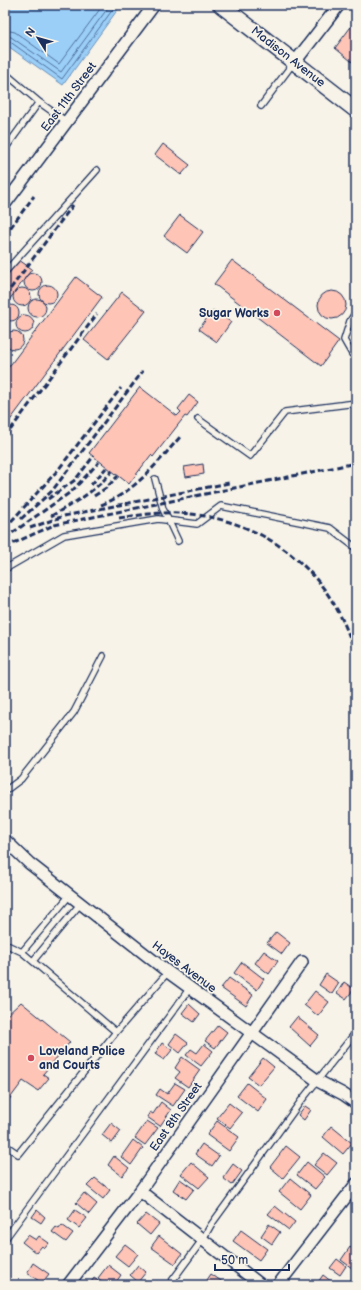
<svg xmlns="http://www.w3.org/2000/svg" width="361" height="1290" font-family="'Balsamiq Sans',sans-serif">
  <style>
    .water { fill: #9bcff8; stroke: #688fba }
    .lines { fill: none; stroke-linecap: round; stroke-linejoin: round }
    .shore { stroke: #4e6f9c; stroke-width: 1 }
    .building { fill: #fec4b6; stroke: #1b2f5e }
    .service-casing { stroke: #1b2f5e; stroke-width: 8 }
    .minor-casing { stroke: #1b2f5e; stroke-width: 14 }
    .secondary-casing { stroke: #1b2f5e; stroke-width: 18 }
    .service { stroke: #f7f3e8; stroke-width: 5.5 }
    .minor { stroke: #f7f3e8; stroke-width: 11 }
    .secondary { stroke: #f7f3e8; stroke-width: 15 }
    .rail { stroke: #1b2f5e; stroke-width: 3; stroke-dasharray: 6 3; stroke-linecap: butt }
    .poi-dot { fill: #d1495b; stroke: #f7f3e8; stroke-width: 1.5 }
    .labels { text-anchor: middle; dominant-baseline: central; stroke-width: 3.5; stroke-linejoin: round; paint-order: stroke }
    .street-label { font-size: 12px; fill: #1b2f5e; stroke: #f7f3e8 }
    .poi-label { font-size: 12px; font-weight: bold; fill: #1b2f5e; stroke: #f7f3e8; text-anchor: end }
  </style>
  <rect width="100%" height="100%" fill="#f7f3e8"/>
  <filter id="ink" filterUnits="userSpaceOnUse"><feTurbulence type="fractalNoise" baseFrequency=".025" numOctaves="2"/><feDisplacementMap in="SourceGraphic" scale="8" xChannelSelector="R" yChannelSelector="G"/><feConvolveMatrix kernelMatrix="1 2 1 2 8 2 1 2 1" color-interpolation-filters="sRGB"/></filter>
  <g filter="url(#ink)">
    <!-- water -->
    <path class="water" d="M5,5H121L63,85L5,44Z"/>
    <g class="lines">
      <!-- shore -->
      <path class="shore" d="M5,30L15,32L59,64L103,5
        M5,36L11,37L61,72L110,5
        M5,41H9L62,79L116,5"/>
    </g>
    <!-- building -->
    <path class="building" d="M356,20V65L335,48Z
      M163,144L190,165L181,175L155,155Z
      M180,215L203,232L187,253L164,236Z
      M19,260L32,269L9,300L5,297V278Z
      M232,260L339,341L321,366L214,284Z
      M24 282a9 9 0 1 1 18 0a9 9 0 1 1-18 0Z
      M76,277L102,297L5,427V372Z
      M39 294a9 9 0 1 1 18 0a9 9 0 1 1-18 0Z
      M13 297a9 9 0 1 1 18 0a9 9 0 1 1-18 0Z
      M318 305a14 14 0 1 1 28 0a14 14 0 1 1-28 0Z
      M122,292L146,311L108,359L84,340Z
      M28 308a9 9 0 1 1 18 0a9 9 0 1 1-18 0Z
      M3 313a8 8 0 1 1 16 0a8 8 0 1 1-16 0Z
      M213,310L231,322L217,342L199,329Z
      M16 324a9 9 0 1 1 18 0a9 9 0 1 1-18 0Z
      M5 340a9 9 0 1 1 18 0a9 9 0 1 1-18 0Z
      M140,387L177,416L181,412L178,409L189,395L198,402L187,417L185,416L153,457L151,455L129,484L89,453Z
      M203,464L204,474L186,477L184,467Z
      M276,932L290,943L282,954L267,943Z
      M264,951L278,961L269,974L255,963Z
      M242,962L264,979L257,990L234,973Z
      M326,974L339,983L332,994L319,985Z
      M229,978L253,995L246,1006L221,988Z
      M344,982L354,989L346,999L337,993Z
      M315,991L329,1002L318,1016L304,1005Z
      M21,1002L70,1042L43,1074L49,1078L38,1091L23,1081L5,1105V1017Z
      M189,1004L200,1014L194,1022L182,1013Z
      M297,1017L319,1035L310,1046L289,1027Z
      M218,1025L227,1032L215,1048L205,1041Z
      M176,1034L188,1043L180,1053L169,1044Z
      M162,1043L172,1050L164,1060L155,1054Z
      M204,1044L213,1051L201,1066L186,1055L191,1049L197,1053Z
      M182,1057L200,1070L188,1087L175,1078L180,1072L175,1068Z
      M263,1058L274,1067L259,1085L248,1077Z
      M175,1083L185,1089L173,1106L156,1095L160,1089L167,1094Z
      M247,1083L267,1099L258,1112L237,1096Z
      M161,1102L171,1110L160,1126L147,1117L150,1112L153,1114Z
      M229,1103L242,1113L230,1128L217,1118Z
      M305,1106L311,1110L304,1120L298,1115Z
      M147,1121L158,1128L145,1145L135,1138Z
      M217,1121L239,1137L229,1151L207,1135Z
      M111,1123L121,1131L112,1143L102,1135Z
      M331,1126L352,1143L343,1154L323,1137Z
      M133,1140L143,1148L131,1165L121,1157Z
      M202,1144L219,1156L212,1166L195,1154Z
      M286,1146L300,1157L283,1178L270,1167Z
      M324,1153L337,1163L327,1175L314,1165Z
      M114,1156L129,1168L122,1176L108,1165Z
      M191,1162L209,1177L199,1188L181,1174Z
      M307,1162L325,1177L315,1189L297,1175Z
      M233,1164L242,1171L232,1185L223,1178Z
      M95,1178L110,1190L103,1199L87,1186Z
      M290,1178L311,1195L300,1209L279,1192Z
      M180,1179L194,1189L186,1199L173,1190Z
      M84,1193L97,1204L89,1214L76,1203Z
      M275,1206L295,1222L289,1230L268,1214Z
      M37,1210L45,1217L41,1223L32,1217Z
      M75,1210L87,1218L79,1228L68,1220Z
      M146,1214L159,1224L150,1235L137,1224Z
      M269,1224L280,1232L272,1244L261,1236Z
      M62,1225L73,1233L66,1242L52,1232L56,1227L59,1229Z
      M241,1230L267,1249L259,1260L233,1241Z
      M28,1235L36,1240L39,1236L49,1243L45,1248L42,1246L36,1253L22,1242Z
      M159,1236L182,1254L175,1264L151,1247Z
      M125,1244L138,1254L128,1266L115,1256Z
      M350,1247L356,1252V1271L341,1260Z
      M337,1259L346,1266L340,1275L330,1268Z
      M33,1263L49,1274L42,1283L27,1273Z
      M108,1265L121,1275L114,1285H107L98,1278Z
      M138,1265L146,1272L138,1282L130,1275Z
      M211,1274L227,1285H208L205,1283Z
      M323,1275L336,1285H316Z
      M94,1278L104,1285H89Z"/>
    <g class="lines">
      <!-- service casing -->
      <g class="service-casing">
        <path id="service" d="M5,73L39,102L67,122
          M261,106L294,62
          M5,149L39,102
          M5,272L97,170
          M356,312L350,321L344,340L352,354L356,357
          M198,419L250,456L285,412L356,403
          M155,479L163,509L178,541
          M5,569L64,535L158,519L197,524L221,506L330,528L356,548
          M5,791L21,779L74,712L103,656
          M5,944L22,952L116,1032
          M22,952L70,895
          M33,961L81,903
          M5,1145L18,1154L116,1032L168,972
          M5,1239L190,988
          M169,1285L203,1239L211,1225L301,1101L356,1032"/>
      </g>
      <!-- minor casing -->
      <g class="minor-casing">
        <path id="minor" d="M295,62L339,5
          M5,204L154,5
          M5,840L29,863L168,972L318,1081L343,1094L356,1103
          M140,1191L261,1285
          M68,1285L140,1191L302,962
          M278,1285L356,1184"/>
      </g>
      <!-- secondary casing -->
      <g class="secondary-casing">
        <path id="secondary" d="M221,5L356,110"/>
      </g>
      <!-- service -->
      <use href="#service" class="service"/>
      <!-- minor -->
      <use href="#minor" class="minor"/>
      <!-- secondary -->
      <use href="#secondary" class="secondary"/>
      <!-- rail -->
      <path class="rail" d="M5,235L34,196
        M5,296L73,205
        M5,437L97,314
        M91,485L106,468
        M94,496L106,488L118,476
        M48,499L75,480L93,457
        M101,505C135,492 158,462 181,436
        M51,516C74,503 95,492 112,471
        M119,518C139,515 159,512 179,513C267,518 335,574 356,658
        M21,519L52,491L143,371
        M5,528L58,470L121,388
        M30,528L64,516L229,483
        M5,538L72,491L99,462
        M355,538L356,536
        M5,547L54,525L356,463"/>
    </g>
  </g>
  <!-- markers -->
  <g class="poi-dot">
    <circle cx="277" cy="313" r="4"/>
    <circle cx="31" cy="1058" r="4"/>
  </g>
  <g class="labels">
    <!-- street labels -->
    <g class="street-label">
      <text transform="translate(288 57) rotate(38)">Madison Avenue</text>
      <text transform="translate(69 97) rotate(-53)">East 11th Street</text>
      <text transform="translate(184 967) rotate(37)">Hayes Avenue</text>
      <text transform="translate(176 1117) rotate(-55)">East 8th Street</text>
    </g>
    <!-- poi labels -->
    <g class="poi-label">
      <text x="269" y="313">Sugar Works</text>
      <text x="39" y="1051" text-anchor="start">Loveland Police<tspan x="39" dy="14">and Courts</tspan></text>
    </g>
  </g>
  <!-- margin -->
  <rect width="361" height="1290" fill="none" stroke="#f7f3e8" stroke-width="20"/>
  <rect x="10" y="10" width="341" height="1270" fill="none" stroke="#1b2f5e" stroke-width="1.5" filter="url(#ink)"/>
  <!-- north arrow -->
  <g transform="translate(38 38) rotate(307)" stroke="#f7f3e8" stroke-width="3" paint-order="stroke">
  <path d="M0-3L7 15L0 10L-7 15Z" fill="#1b2f5e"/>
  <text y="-6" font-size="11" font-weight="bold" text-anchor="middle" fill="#1b2f5e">N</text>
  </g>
  <!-- scale -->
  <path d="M215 1264v6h74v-6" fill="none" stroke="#1b2f5e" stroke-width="2"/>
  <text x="221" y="1264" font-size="12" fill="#1b2f5e" stroke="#f7f3e8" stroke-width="3" paint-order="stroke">50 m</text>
</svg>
